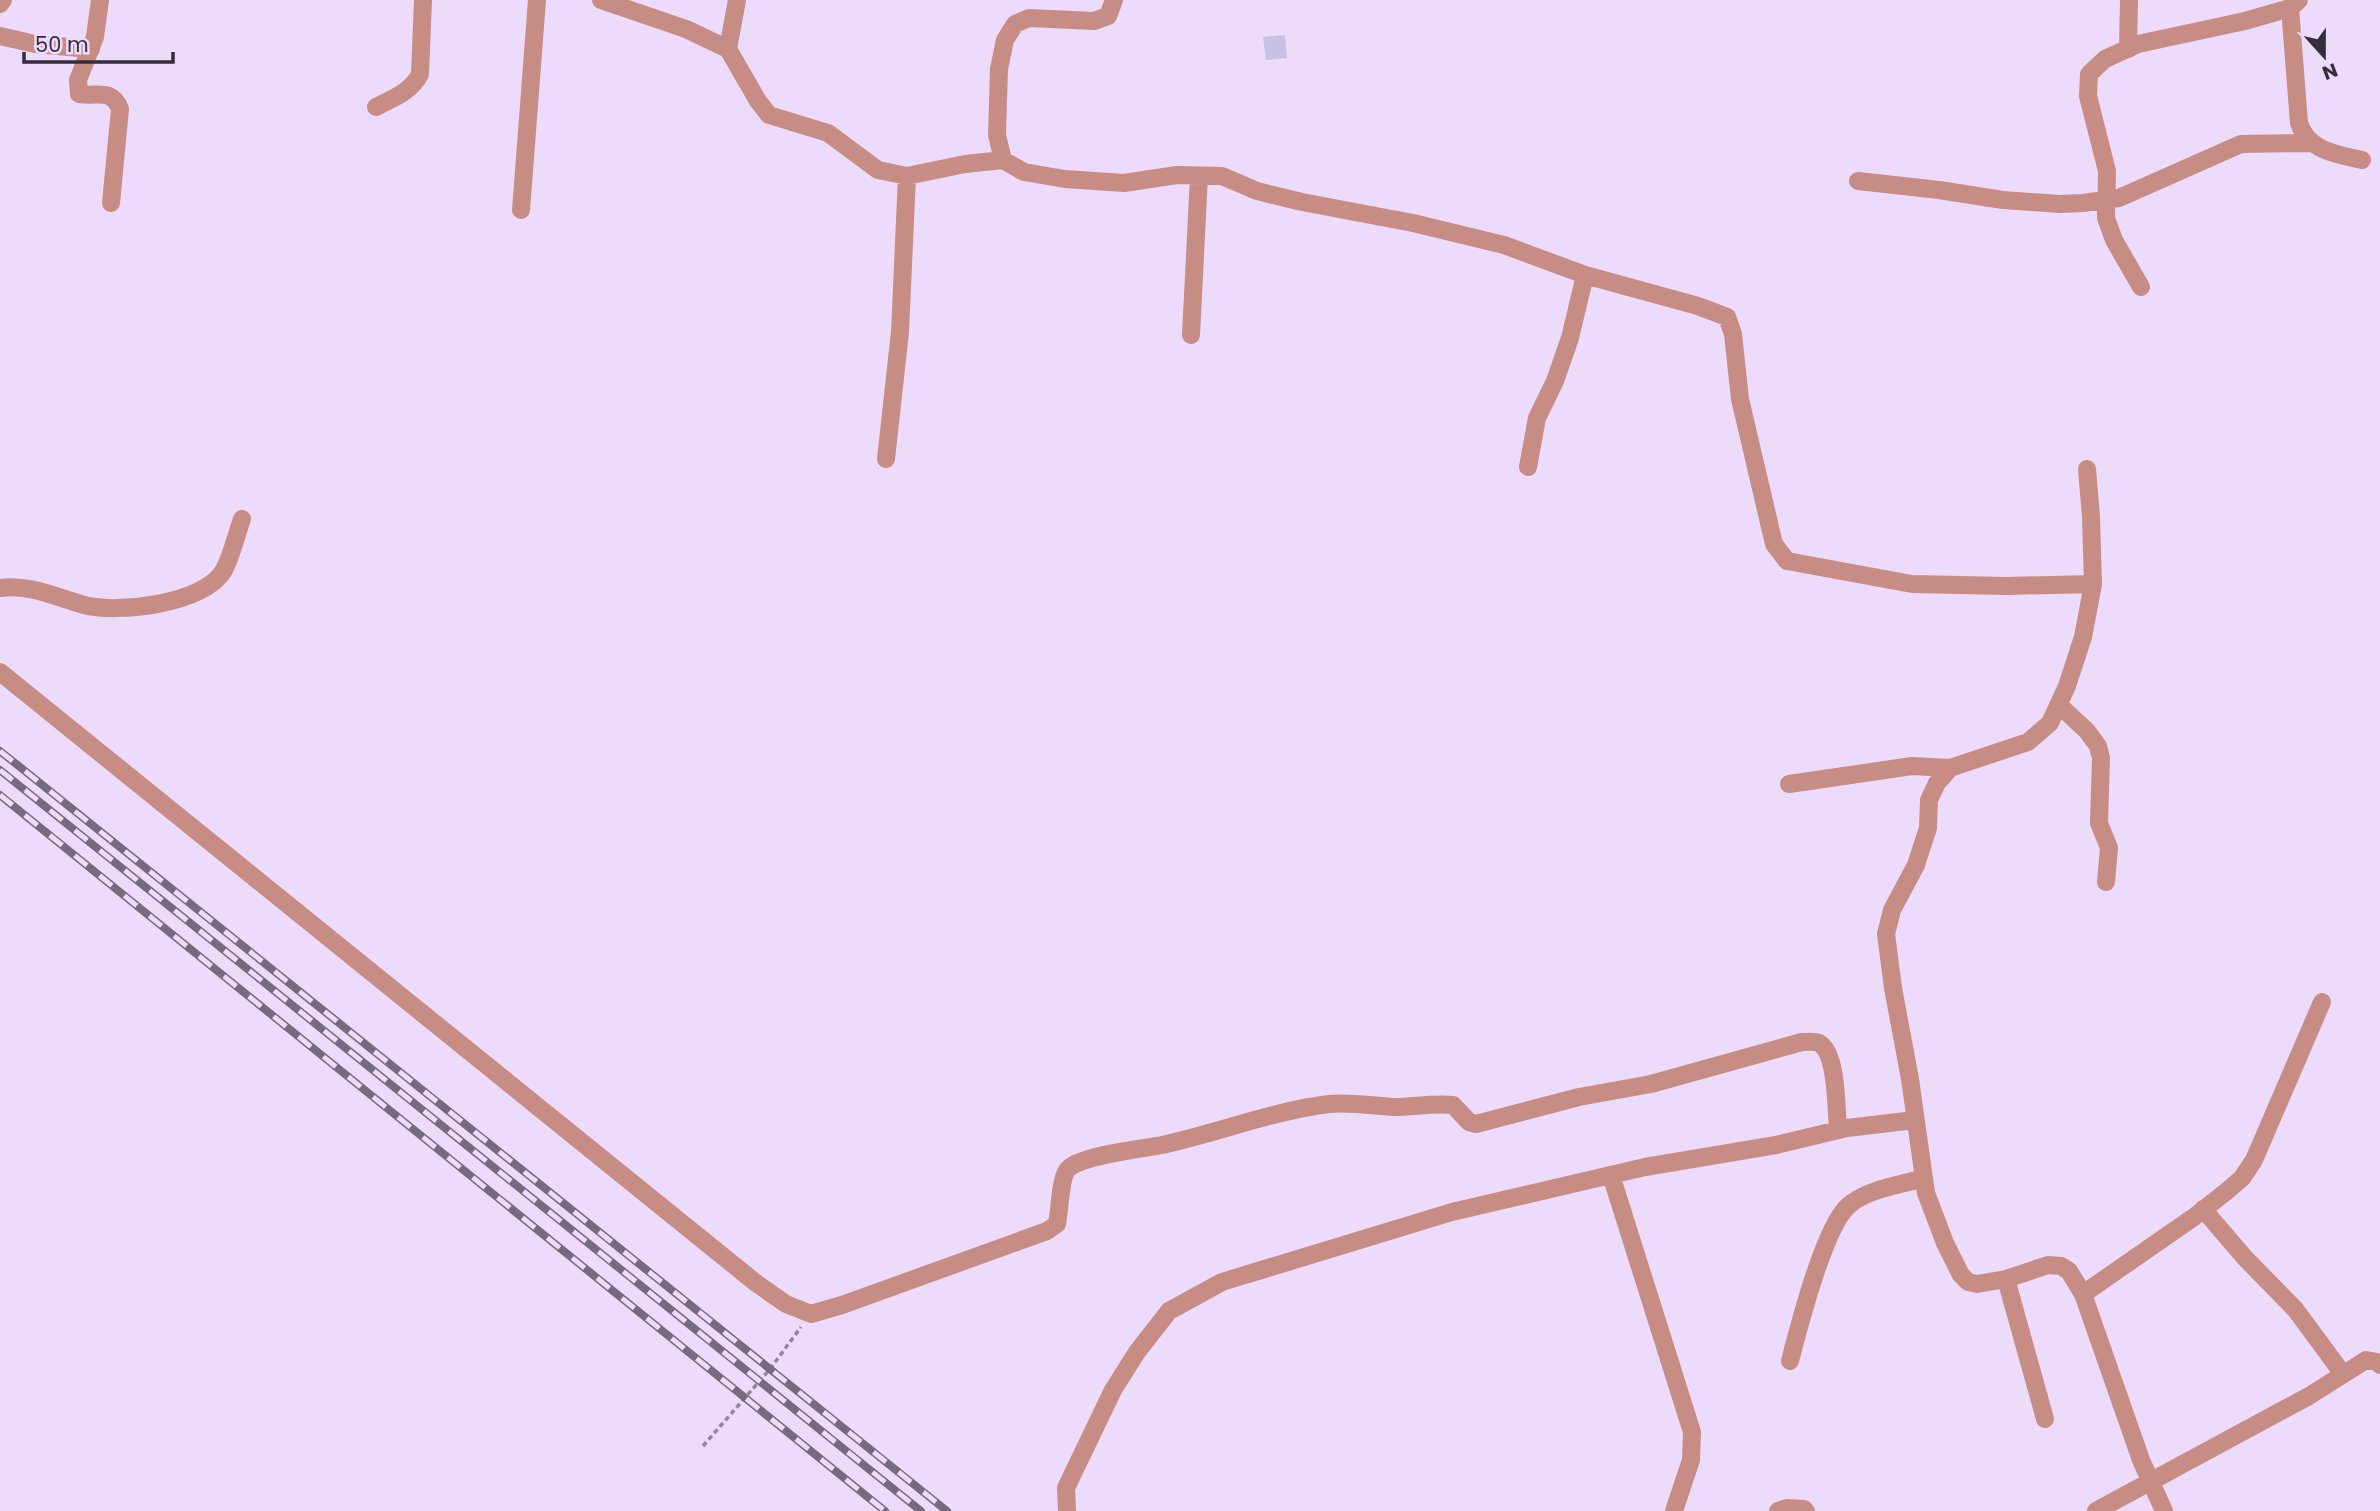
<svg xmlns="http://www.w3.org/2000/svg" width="2380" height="1511" font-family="Poppins,sans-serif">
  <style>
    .building { fill: #c7c1e4 }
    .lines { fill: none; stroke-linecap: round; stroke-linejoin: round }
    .path { stroke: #92859c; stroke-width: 3.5; stroke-dasharray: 5 3.5; stroke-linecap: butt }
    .minor { stroke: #c78c84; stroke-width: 18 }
    .tertiary { stroke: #c78c84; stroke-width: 18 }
    .rail-casing { stroke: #756a7e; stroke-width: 8 }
    .rail { stroke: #eddbfc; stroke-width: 5; stroke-dasharray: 16; stroke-linecap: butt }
  </style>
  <rect width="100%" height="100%" fill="#eddbfc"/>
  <!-- building -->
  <path class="building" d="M1285,35L1287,58L1266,60L1263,37Z"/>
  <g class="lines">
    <!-- path -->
    <path class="path" d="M703,1446L770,1369L801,1327"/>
    <!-- minor -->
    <path class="minor" d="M100,0L95,37L78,80L79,94C98,97 112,88 120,109L111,203
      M601,0L686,29L728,49L758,101L769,115L828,133L878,170L907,176L965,164L1003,160
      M1114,0L1108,16L1094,21L1029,18L1015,24L1005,40L999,69L997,135L1003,160L1024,172L1065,179L1124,183L1177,175L1222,176L1257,191L1302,202L1413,223L1504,245L1585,275L1698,306L1727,317L1733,334L1740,399L1774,544L1787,561L1912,584L2007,586L2093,584L2083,637L2067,686L2050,723L2028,742L1950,768L1937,783L1929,800L1928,828L1916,865L1892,910L1886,934L1893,988L1910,1079L1926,1193L1945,1243L1961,1275L1968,1282L1977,1284L2006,1279L2048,1265L2061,1266L2069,1271L2083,1294L2141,1460L2164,1511
      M2290,8L2299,123C2308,151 2337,154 2362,160
      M0,36L35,44L91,49
      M728,49L737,0
      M2128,49L2129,0
      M376,107C393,98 411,92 420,74L423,0
      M1858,181L1939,190L2003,200L2060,204L2083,203L2119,198L2241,144L2310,143
      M521,210L537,0
      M2141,287L2114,240L2106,218L2107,171L2088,96L2089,74L2105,59L2138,44L2245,21L2290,8L2299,0
      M1191,335L1199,176
      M886,459L900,332L907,176
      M1528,467L1537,418L1555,381L1570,338L1585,275
      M2087,469L2091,517L2093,584
      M0,588C29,584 56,597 84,605C117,614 205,604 224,570C232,555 236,536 242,519
      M0,672L756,1283L786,1304L811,1314L842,1305L1047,1231L1057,1224C1060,1210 1060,1175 1069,1168C1084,1155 1141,1149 1162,1145C1218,1133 1272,1111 1329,1104C1351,1102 1372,1106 1394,1107C1413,1107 1433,1103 1453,1105L1469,1122L1476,1124L1579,1097L1651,1084L1802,1042C1808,1042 1814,1041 1819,1043C1838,1053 1836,1111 1838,1130
      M2059,705L2087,731L2098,746L2101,758L2099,823L2109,848L2106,882
      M1789,784L1912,766L1950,768
      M1611,1175L1692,1432L1691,1460L1674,1511
      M2203,1209L2245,1258L2295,1309L2343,1374
      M2006,1279L2045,1419
      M2083,1294L2194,1217L2227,1191L2242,1178L2254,1160L2322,1002
      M1790,1361C1799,1326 1824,1228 1848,1206C1867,1189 1900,1185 1924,1178
      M1067,1511L1066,1488L1113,1390L1137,1352L1169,1311L1222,1282L1452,1212L1645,1167L1776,1145L1847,1128L1915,1120
      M1778,1511L1787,1508L1804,1509L1806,1511
      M2096,1511L2309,1396L2366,1360L2377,1362L2380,1365"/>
    <!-- tertiary -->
    <path class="tertiary" d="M0,4L3,0"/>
    <!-- rail casing -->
    <g class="rail-casing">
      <path id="rail" d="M0,751L947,1511
        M0,770L921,1511
        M0,795L885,1511"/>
    </g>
    <!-- rail -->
    <use href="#rail" class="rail"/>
  </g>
  <!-- north arrow -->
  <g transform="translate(2324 56) rotate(159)" stroke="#eddbfc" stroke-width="5" paint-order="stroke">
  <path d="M0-5L12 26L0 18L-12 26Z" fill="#342d3a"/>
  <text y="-10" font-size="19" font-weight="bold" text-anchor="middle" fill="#342d3a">N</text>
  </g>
  <!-- scale -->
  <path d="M24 52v10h149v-10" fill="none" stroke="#342d3a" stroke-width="3.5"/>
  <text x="35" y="52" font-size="21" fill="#342d3a" stroke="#eddbfc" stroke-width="5" paint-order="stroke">50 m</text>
</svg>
